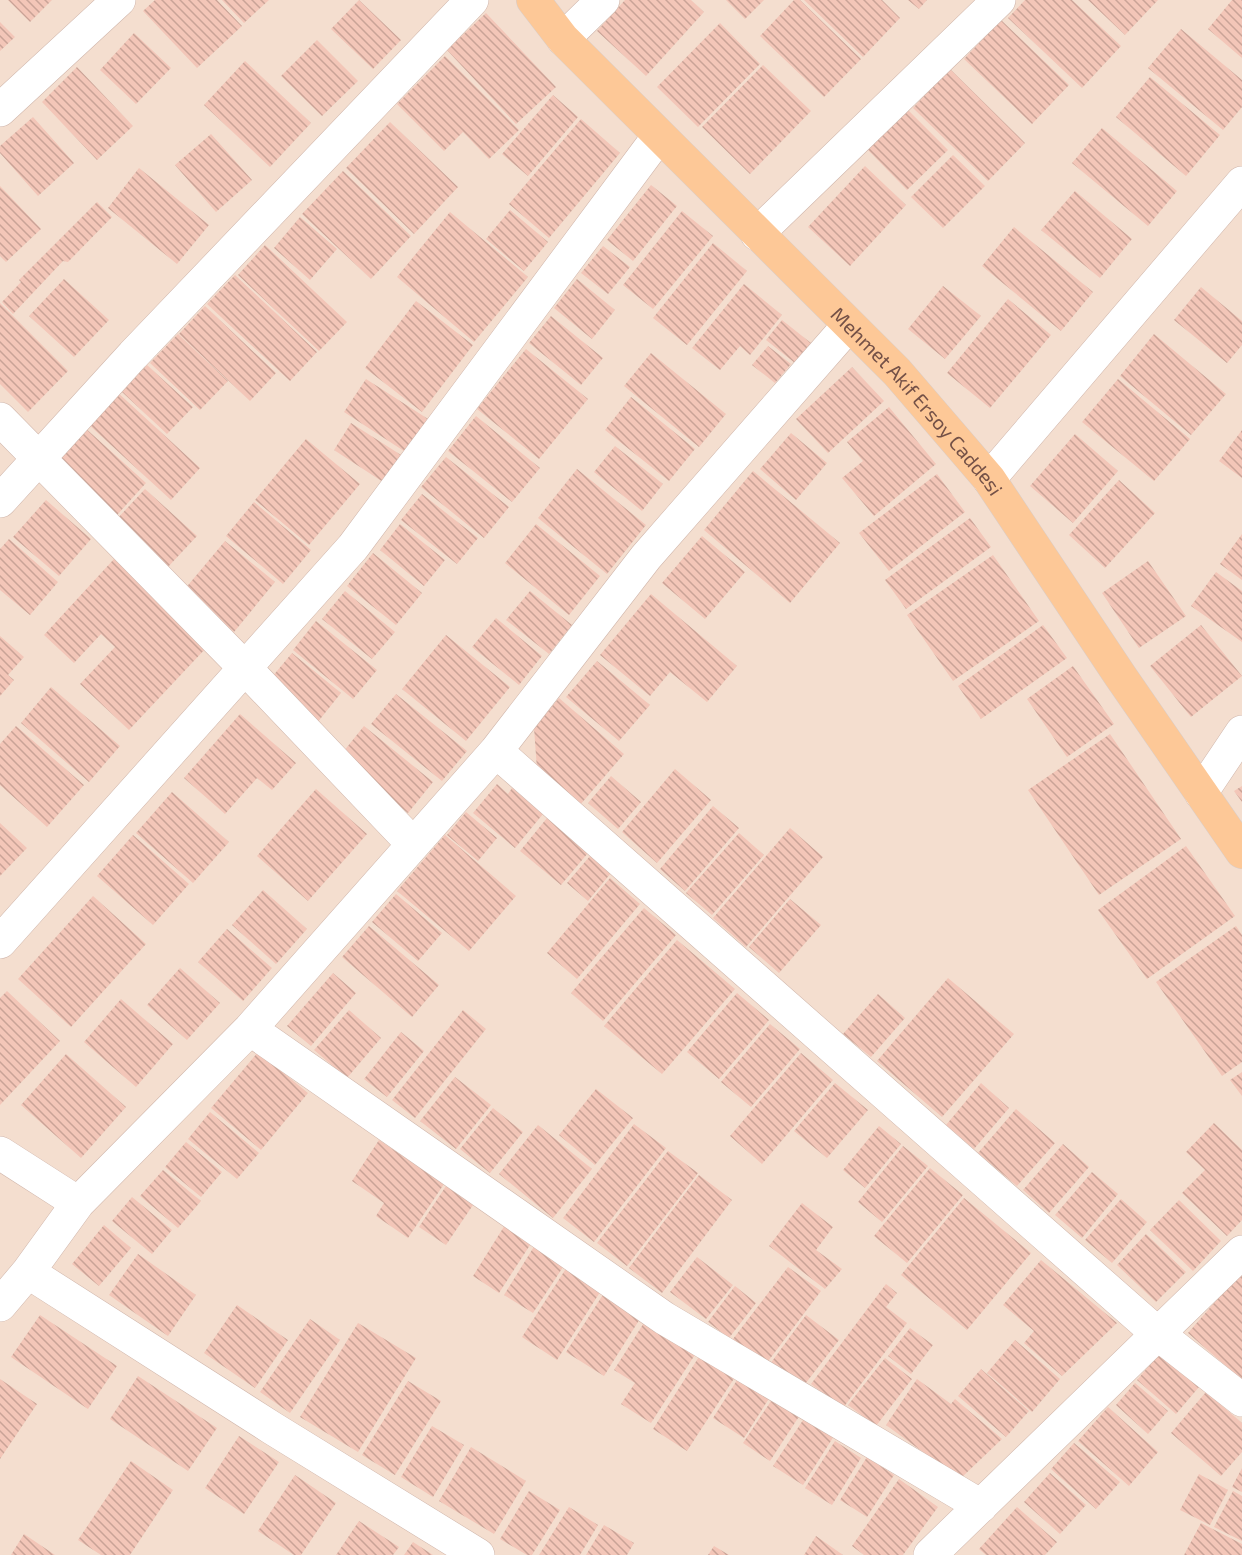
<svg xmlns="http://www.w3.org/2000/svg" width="1242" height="1555" font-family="'Exo 2',sans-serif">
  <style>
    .residential { fill: #f4decf }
    .building { fill: url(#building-back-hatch) }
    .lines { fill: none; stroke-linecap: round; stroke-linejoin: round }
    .minor-casing { stroke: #d0b6ab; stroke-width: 34 }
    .major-casing { stroke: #d8cecb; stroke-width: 34 }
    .minor { stroke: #fff; stroke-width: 33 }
    .major { stroke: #fdc897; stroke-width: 33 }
    .labels { text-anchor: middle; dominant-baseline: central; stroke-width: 6; stroke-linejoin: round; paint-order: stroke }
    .street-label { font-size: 20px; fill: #745147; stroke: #fff2e8 }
  </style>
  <defs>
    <pattern id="building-back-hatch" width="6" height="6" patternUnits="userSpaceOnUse" patternTransform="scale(1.5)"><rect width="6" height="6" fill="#f3c6b8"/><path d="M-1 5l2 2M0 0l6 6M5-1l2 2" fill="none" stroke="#c9a397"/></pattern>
  </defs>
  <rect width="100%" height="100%" fill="#fdeee1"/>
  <!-- residential -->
  <path class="residential" d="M0,0H1242V1555H0Z"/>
  <!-- building -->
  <path class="building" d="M8,0H52L30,22Z
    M155,0H217L242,26L197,68L143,11Z
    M222,0H269L244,23Z
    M359,0L401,40L373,69L331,29Z
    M625,0H691L704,12L646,76L597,31Z
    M726,0H764L745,19Z
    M794,0H800L861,59L824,97L760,36Z
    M804,0H882L900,18L863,57Z
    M908,0H927L919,9Z
    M1025,0H1072L1121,46L1082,88L1008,18Z
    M1088,0H1158L1125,35Z
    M1232,0H1242V58L1208,29Z
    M486,13L556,87L516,124L447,50Z
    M1001,20L1069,85L1032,124L964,59Z
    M0,22L15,37L0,51Z
    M720,23L760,64L698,127L657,87Z
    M1181,29L1242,80V107L1223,130L1148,68Z
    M134,33L171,68L136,104L100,70Z
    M317,40L358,81L322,116L281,76Z
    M445,56L519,130L489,159L463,132L444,151L397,104Z
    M245,61L311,123L270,167L204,105Z
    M763,65L811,111L750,174L702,127Z
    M77,67L133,126L97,160L42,102Z
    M950,69L1025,143L988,181L913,108Z
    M1150,77L1220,135L1186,176L1116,117Z
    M553,95L578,117L528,176L502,154Z
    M907,109L948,150L907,190L867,149Z
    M33,117L74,163L38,196L0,153V146Z
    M581,119L620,153L549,238L509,204Z
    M390,122L458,187L414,234L346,168Z
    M1102,128L1177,191L1148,226L1072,163Z
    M211,134L252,180L216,212L175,165Z
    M953,155L985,186L943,228L911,197Z
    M865,166L906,205L850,266L808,227Z
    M139,168L209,225L177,264L108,208Z
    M343,171L411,236L371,279L302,214Z
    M651,185L677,206L633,261L607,240Z
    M0,186L41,229L6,262L0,256Z
    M1075,191L1132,239L1100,278L1041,230Z
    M97,202L112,217L68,262L63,261L13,314L2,302L21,282L19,280Z
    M510,210L548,242L524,271L486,239Z
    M682,211L713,236L653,309L623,285Z
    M450,212L528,277L474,342L397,277Z
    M300,217L337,249L310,280L274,248Z
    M1014,227L1093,292L1061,331L982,266Z
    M713,243L747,271L687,345L653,318Z
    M265,245L347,322L319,351L238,275Z
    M603,246L630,267L608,294L581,273Z
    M235,275L317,352L290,381L207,304Z
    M64,279L109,320L74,357L29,316Z
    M577,279L615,310L592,339L554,308Z
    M744,284L782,315L750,355L740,346L720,370L692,348Z
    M943,286L981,316L945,359L908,329Z
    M1201,287L1242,321V345L1227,363L1174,320Z
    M1008,299L1051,335L990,408L947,373Z
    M416,301L473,345L422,412L365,368Z
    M0,303L68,371L28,412L0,384Z
    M205,306L276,373L250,401L179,334Z
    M551,316L603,358L581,385L529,343Z
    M782,320L821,351L805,371L766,340Z
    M178,334L228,381L200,410L150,363Z
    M1154,334L1226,394L1191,435L1120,376Z
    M768,346L791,364L775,383L752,365Z
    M526,349L588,399L539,459L477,409Z
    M651,353L726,414L699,447L624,386Z
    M147,365L193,407L167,434L122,392Z
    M852,367L884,401L828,453L796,419Z
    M366,379L428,419L407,453L344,412Z
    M1118,379L1190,439L1154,481L1082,422Z
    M116,391L200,468L171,500L87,423Z
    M631,397L695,449L669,481L605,430Z
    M889,407L936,464L874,516L842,478L863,461L847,442Z
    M476,416L540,468L512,502L448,451Z
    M351,423L401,455L383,482L334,450Z
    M83,426L146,483L117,515L54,457Z
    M1242,430V478L1219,461Z
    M791,433L827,463L796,500L760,469Z
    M1075,434L1118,471L1073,523L1030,486Z
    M306,439L360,484L309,545L255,500Z
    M615,446L663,484L642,511L594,472Z
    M446,457L509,507L484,538L421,487Z
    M577,469L646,525L607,574L538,518Z
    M753,471L840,543L790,603L704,530Z
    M937,474L965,512L889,571L859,533Z
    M1119,480L1155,513L1105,568L1069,535Z
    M145,489L197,536L167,568L115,521Z
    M422,494L478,538L457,564L401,520Z
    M46,500L91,539L59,576L13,537Z
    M254,502L311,550L283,584L226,536Z
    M970,518L991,547L906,609L885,580Z
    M400,524L445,560L424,586L380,550Z
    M536,524L600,576L569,615L505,563Z
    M1242,534V580L1220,564Z
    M702,536L745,572L705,619L662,583Z
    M9,539L58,582L30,615L0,590V549Z
    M225,541L275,582L234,632L184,590Z
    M373,553L422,593L396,625L347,586Z
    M993,555L1039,621L953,681L907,615Z
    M114,559L207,647L129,730L80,684L115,647L101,634L74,663L44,635Z
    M1148,561L1186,616L1139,648L1102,593Z
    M1216,572L1242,591V642L1191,606Z
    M345,591L395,632L372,659L322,619Z
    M530,591L572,625L549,654L506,620Z
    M651,594L737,666L707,702L670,672L650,696L600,655Z
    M496,618L542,656L519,685L472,647Z
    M316,621L377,670L353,699L293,650Z
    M1043,625L1067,658L981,719L958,686Z
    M1201,625L1242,676L1191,717L1150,666Z
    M446,635L510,687L466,741L402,689Z
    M0,636L24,657L8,675L14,680L0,696Z
    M292,653L341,693L317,723L267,683Z
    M597,661L650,705L619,741L566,697Z
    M1073,666L1114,724L1067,757L1027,699Z
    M51,687L120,746L89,782L21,723Z
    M396,694L467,751L442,781L371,724Z
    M559,698L624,754L580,805L537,769L534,728Z
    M240,714L296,763L272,790L257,778L225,814L184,778Z
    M16,726L84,785L47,827L0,785V744Z
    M364,726L433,782L408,813L339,757Z
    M1110,734L1181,839L1099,895L1028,790Z
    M675,769L711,800L657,863L622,832Z
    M611,776L641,802L618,829L588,803Z
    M497,784L508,794L512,788L543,814L515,848L473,813Z
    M1242,786V802L1234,791Z
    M316,789L367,834L308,901L257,856Z
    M172,792L229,842L193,883L136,833Z
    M713,806L739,828L685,891L660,869Z
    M466,812L497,838L478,861L447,835Z
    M547,818L588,853L561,885L520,851Z
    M0,823L27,848L0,876Z
    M790,828L823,857L746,947L713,918Z
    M739,833L764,855L712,915L686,893Z
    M133,835L189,884L153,925L97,876Z
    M445,835L516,896L469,951L397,891Z
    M1186,846L1235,916L1147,979L1098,910Z
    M590,856L611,873L588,901L567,883Z
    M610,878L640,904L577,979L547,953Z
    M263,890L307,929L276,964L232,925Z
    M396,894L442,933L418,961L372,922Z
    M93,896L146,944L71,1027L18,979Z
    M790,899L821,925L779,973L749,947Z
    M644,908L676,935L603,1021L571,993Z
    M369,926L439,985L412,1017L342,957Z
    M1236,926L1242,935V1062L1222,1076L1156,982Z
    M227,929L272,968L243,1001L198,962Z
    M677,940L735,989L662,1074L604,1026Z
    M180,968L220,1003L187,1040L147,1005Z
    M333,973L356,993L311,1046L287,1026Z
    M948,978L1014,1034L942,1117L877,1061Z
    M7,991L60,1041L0,1105V998Z
    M737,993L769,1020L719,1079L687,1052Z
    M878,994L905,1018L871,1057L843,1034Z
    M121,999L173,1044L136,1087L84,1042Z
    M349,1010L381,1038L347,1078L314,1050Z
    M463,1010L486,1029L415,1118L392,1100Z
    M770,1024L800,1049L751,1107L721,1082Z
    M401,1032L424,1051L387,1097L364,1079Z
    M258,1052L308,1093L261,1150L211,1108Z
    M801,1053L833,1080L762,1164L730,1136Z
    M66,1054L126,1107L81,1158L21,1105Z
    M1242,1072V1096L1230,1080Z
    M455,1077L491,1105L456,1149L420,1121Z
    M835,1083L868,1110L827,1158L794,1131Z
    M981,1083L1009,1108L974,1149L946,1125Z
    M596,1089L633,1118L595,1165L559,1135Z
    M493,1108L523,1132L490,1173L460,1149Z
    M1016,1109L1055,1143L1017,1186L978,1153Z
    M210,1112L259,1153L237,1179L188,1139Z
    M1214,1123L1242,1150V1220L1227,1236L1182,1193L1205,1170L1186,1152Z
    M634,1124L666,1148L594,1242L563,1218Z
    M538,1125L592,1169L553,1218L499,1174Z
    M879,1126L901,1144L865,1188L843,1170Z
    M379,1140L444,1184L408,1238L376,1216L384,1203L352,1181Z
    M186,1142L222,1172L201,1197L165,1167Z
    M1063,1144L1089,1167L1049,1213L1023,1190Z
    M903,1146L928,1166L882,1222L858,1202Z
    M668,1151L698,1173L627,1266L597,1243Z
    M930,1168L963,1195L907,1263L874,1236Z
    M163,1170L201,1201L178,1228L140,1196Z
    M1092,1172L1118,1194L1082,1238L1055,1215Z
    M699,1175L732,1200L662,1293L629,1268Z
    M446,1186L473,1205L446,1245L419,1227Z
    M132,1197L172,1230L152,1254L112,1221Z
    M964,1198L1031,1253L967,1330L901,1275Z
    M1121,1199L1147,1222L1112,1263L1085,1240Z
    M1179,1200L1221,1241L1193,1271L1150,1230Z
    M802,1203L833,1227L816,1250L842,1269L825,1289L769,1246Z
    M104,1225L131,1248L99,1286L72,1264Z
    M505,1225L532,1242L499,1293L473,1276Z
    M1146,1234L1186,1272L1156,1302L1117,1265Z
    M535,1245L565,1264L533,1313L504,1295Z
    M138,1254L196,1295L168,1336L109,1295Z
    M697,1257L733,1285L706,1319L670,1292Z
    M1041,1260L1117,1323L1062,1376L1024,1343L1034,1331L1003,1305Z
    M567,1267L602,1289L557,1360L522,1337Z
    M788,1267L821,1291L766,1364L733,1339Z
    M1242,1271V1380L1188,1333Z
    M886,1284L897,1293L886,1307L907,1323L843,1408L811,1384Z
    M735,1286L756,1303L729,1338L708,1322Z
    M606,1290L643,1314L604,1376L566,1352Z
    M237,1305L288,1340L255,1388L204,1353Z
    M40,1315L117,1366L88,1409L11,1357Z
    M806,1315L839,1340L802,1388L770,1364Z
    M647,1318L698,1350L651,1423L621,1404L635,1383L614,1370Z
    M310,1319L340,1340L290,1413L260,1392Z
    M358,1323L416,1358L358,1452L300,1417Z
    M910,1328L933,1345L911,1374L888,1356Z
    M1015,1340L1060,1379L1032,1412L987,1373Z
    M702,1352L737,1374L687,1451L653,1429Z
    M1160,1353L1199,1387L1176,1414L1137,1380Z
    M885,1358L912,1379L876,1426L848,1405Z
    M981,1369L1029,1411L1006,1437L958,1396Z
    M138,1376L217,1428L188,1471L110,1419Z
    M739,1377L770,1397L744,1438L713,1418Z
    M0,1379L37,1404L0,1459Z
    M917,1379L951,1404L955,1399L1002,1439L960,1479L886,1425Z
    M408,1381L441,1401L395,1475L362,1455Z
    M1135,1383L1168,1411L1148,1434L1116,1405Z
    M1206,1392L1242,1423V1452L1221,1476L1171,1433Z
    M773,1398L800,1415L770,1461L743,1443Z
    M1108,1407L1158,1452L1129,1486L1078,1441Z
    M805,1417L834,1436L803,1485L773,1466Z
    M432,1426L464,1445L433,1497L401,1477Z
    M239,1436L279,1462L244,1514L205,1488Z
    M835,1441L861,1458L832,1505L805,1488Z
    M1074,1443L1120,1482L1096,1509L1051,1469Z
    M471,1447L526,1481L494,1534L439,1501Z
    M867,1457L894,1475L867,1517L840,1500Z
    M131,1461L173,1490L130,1555H101L78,1540Z
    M1242,1468V1492L1232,1487Z
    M1050,1473L1086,1505L1060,1534L1024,1502Z
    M1199,1474L1228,1490L1210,1525L1180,1510Z
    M295,1475L336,1503L301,1555H294L258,1531Z
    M899,1479L938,1507L903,1555H864L852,1546Z
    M529,1491L560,1510L532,1555H527L500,1539Z
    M1233,1491L1242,1496V1541L1214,1527Z
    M569,1507L598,1525L580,1555H539Z
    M1017,1507L1057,1542L1045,1555H986L979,1549Z
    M359,1521L399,1547L393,1555H336Z
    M1201,1523L1242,1544V1555H1184Z
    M604,1525L634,1543L627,1555H586Z
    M24,1534L55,1555H11Z
    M816,1536L843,1555H804Z
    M413,1542L433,1555H404Z
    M714,1546L729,1555H708Z"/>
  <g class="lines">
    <!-- minor casing -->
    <g class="minor-casing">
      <path id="minor" d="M563,39L603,0
        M0,110L119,0
        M757,234L999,0
        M0,419L245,668L413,844
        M989,479L1242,183
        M0,501L133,355L472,0
        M496,751L1158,1334L1242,1400
        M1201,793L1242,732
        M0,942L353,547L659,136
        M250,1029L664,1318L981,1506
        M0,1153L78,1203
        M28,1272L272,1428L478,1555
        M0,1305L28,1272L78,1203L250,1029L496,751L646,557L849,325
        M930,1555L1242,1252"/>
    </g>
    <!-- major casing -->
    <g class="major-casing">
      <g id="major">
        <path id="s1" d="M533,0L563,39L897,372L989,479L1121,677L1242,852"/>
      </g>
    </g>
    <!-- minor -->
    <use href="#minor" class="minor"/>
    <!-- major -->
    <use href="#major" class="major"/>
  </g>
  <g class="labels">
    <!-- street labels -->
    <g class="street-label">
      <text stroke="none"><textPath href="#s1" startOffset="556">Mehmet Akif Ersoy Caddesi</textPath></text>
    </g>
  </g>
</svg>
